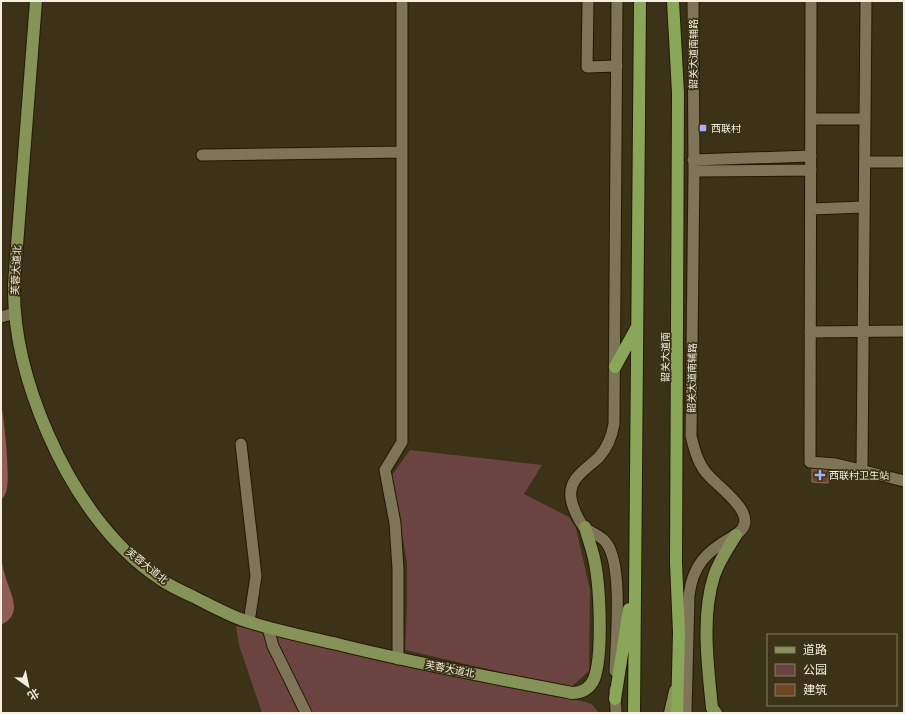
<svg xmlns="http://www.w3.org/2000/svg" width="905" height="714" font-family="'PT Sans Narrow','Noto Sans SC',sans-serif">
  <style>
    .green { fill: #6b4340 }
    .forest { fill: #925c58 }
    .building { fill: #6f4727; stroke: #8e7461 }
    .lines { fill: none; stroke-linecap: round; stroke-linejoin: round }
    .minor-casing { stroke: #221a01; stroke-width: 13 }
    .major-casing { stroke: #221a01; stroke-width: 14 }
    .highway-casing { stroke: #221a01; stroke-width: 14 }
    .minor { stroke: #7e7457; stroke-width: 11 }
    .major { stroke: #859258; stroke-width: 12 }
    .highway { stroke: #89a659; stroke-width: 12 }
    .poi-dot { fill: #abaffb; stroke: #3b3218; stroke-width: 1.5 }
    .labels { text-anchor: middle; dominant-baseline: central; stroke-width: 3.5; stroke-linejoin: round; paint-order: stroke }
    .street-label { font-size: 10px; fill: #f3eede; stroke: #3b3218 }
    .poi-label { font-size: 10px; fill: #f3eede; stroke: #3b3218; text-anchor: start }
  </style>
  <rect width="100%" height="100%" fill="#3b3218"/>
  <!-- green -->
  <path class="green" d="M410,450L542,465L524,494L569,517L576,528L590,590L589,671L570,688L405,650L407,608V562L392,475Z
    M236,626L398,664L586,702L593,705L598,712L262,713L239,645Z"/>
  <!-- forest -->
  <path class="forest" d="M1,403C4,418 11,480 6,492C5,495 3,498 1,500Z
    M1,557C2,563 3,569 5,575C9,592 25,614 1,625Z"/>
  <!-- building -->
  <path class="building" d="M812,469L829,470L828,483L812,482Z"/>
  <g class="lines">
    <!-- minor casing -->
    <g class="minor-casing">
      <path id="minor" d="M588,1L587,67L617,66
        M811,1L810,462L836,464L904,481
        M811,119H865
        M202,155L402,152
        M693,160L811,156
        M865,162H904
        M694,171L811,170
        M811,209L864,207
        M1,317L15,313
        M810,332L904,331
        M241,444L256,576L249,622
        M862,470L866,1
        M268,628L273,646L306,713
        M398,659V569L395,523L385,470L402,442V1
        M615,671C616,642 623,566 607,544C602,535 592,534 585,528C579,522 572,506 571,498C568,478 587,469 599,457C608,447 612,436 614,424L617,1
        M615,690L616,713
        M686,713L689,595C693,565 706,552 732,537C769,517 715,487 704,470C697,460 694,448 691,436L694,171L693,1"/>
    </g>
    <!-- major casing -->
    <g class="major-casing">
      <path id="major" d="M36,1L14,284C13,336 27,386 48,434C72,489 109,545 160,579C170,586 183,592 194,597C210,605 226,614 243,620C275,631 308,637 341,645C417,664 495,678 572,693C581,693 590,689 594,679C603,656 600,589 595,563C593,551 588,539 585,527
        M670,713L675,691
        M716,713L712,708C708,667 701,616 714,576C719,561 728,548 736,535"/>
    </g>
    <!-- highway casing -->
    <g class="highway-casing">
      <path id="highway" d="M673,1L678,93L676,563L679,633L677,713
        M615,367L637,327
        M615,699L629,609
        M634,713L640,1"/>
    </g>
    <!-- minor -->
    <use href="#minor" class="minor"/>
    <!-- major -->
    <use href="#major" class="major"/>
    <!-- highway -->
    <use href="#highway" class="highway"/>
  </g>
  <!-- markers -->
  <g class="poi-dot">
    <rect x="699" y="124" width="8" height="8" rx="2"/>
    <path d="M818 469h4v4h4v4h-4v4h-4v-4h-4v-4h4z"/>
  </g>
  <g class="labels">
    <!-- street labels -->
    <g class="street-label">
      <text transform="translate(693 54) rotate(-90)">韶关大道南辅路</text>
      <text transform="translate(16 270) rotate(-87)">芙蓉大道北</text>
      <text transform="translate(665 357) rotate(-90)">韶关大道南</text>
      <text transform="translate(692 378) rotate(-89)">韶关大道南辅路</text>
      <text transform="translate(147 566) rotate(39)">芙蓉大道北</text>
      <text transform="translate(450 669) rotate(11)">芙蓉大道北</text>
    </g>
    <!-- poi labels -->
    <g class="poi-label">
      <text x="711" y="128">西联村</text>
      <text x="829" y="475">西联村卫生站</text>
    </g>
  </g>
  <!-- border -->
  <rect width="905" height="714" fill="none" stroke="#f3eede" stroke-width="4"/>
  <!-- legend -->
  <rect x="767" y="634" width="130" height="72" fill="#3b3218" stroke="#857d67"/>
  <rect x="775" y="647" width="20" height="6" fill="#859258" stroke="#857d67"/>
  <text x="803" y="654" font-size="12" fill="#f3eede">道路</text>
  <rect x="775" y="664" width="20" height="12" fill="#6b4340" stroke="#857d67"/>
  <text x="803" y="674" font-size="12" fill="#f3eede">公园</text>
  <rect x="775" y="684" width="20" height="12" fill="#6f4727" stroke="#857d67"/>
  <text x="803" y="694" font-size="12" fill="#f3eede">建筑</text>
  <!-- north arrow -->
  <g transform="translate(28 686) rotate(147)" stroke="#3b3218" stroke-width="3" paint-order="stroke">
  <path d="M0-3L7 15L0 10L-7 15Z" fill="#f3eede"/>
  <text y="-6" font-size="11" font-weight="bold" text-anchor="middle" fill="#f3eede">北</text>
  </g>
</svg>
